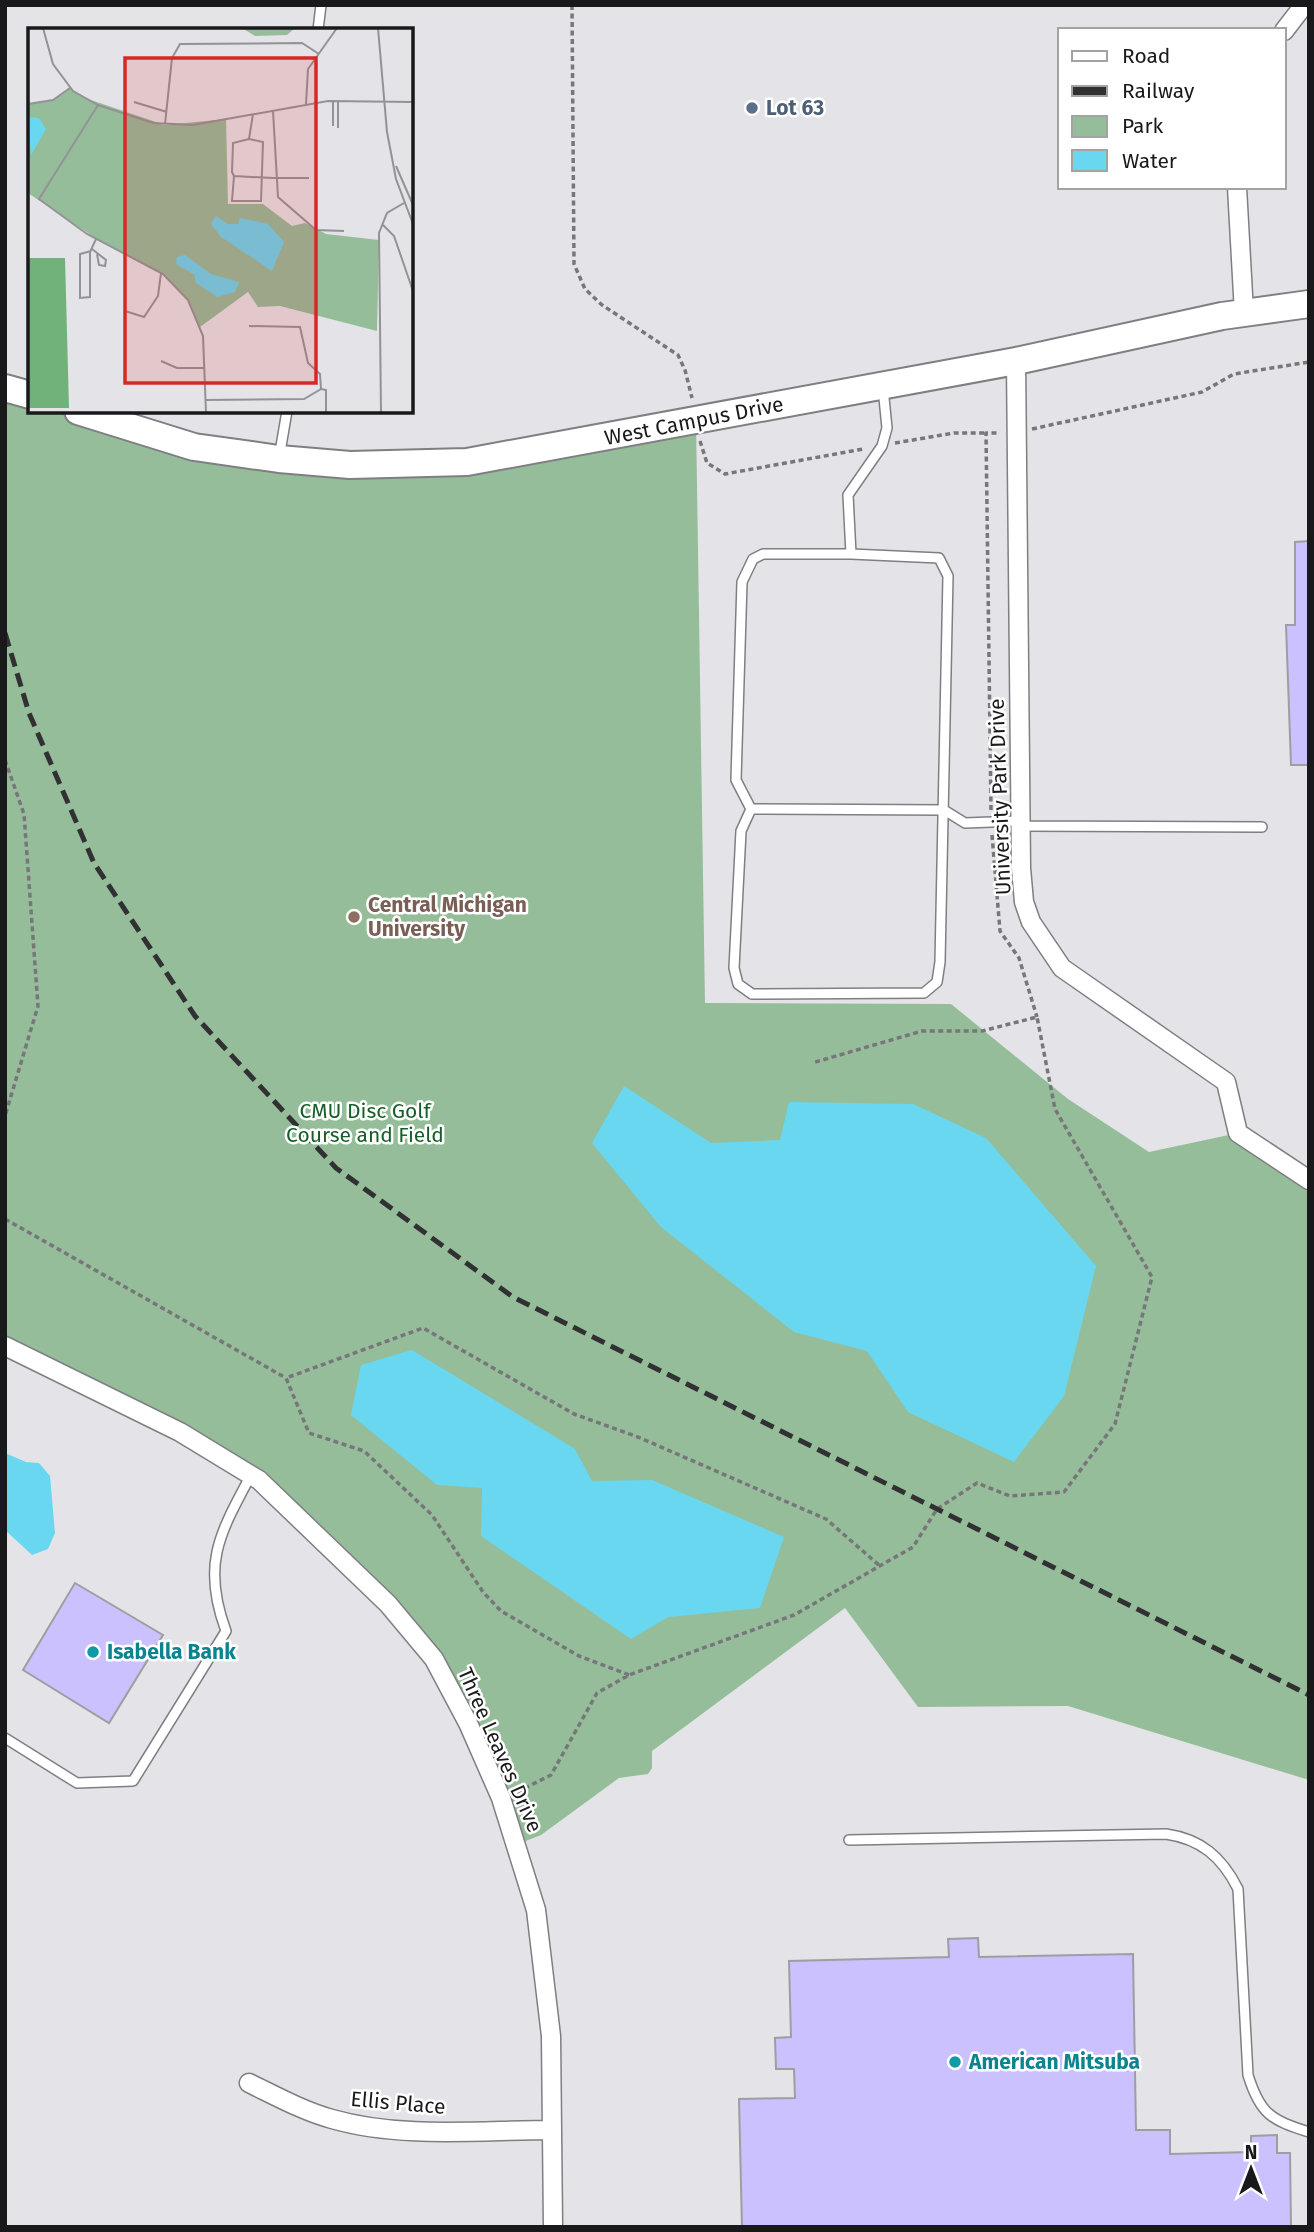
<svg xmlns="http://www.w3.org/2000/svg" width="1314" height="2232" font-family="'Fira Sans',sans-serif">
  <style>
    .green { fill: #95bd9a }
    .water { fill: #6ad7f0 }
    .building { fill: #cbc1fe; stroke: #9e9ea2; stroke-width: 2 }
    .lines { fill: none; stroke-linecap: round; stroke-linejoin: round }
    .lane-casing { stroke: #7f7f83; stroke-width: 12 }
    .street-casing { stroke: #7f7f83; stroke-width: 21 }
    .secondary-casing { stroke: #7f7f83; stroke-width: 30 }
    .path { stroke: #77777a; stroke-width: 3.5; stroke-dasharray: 5 3.5; stroke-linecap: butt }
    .lane { stroke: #fff; stroke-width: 9 }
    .street { stroke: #fff; stroke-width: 18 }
    .secondary { stroke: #fff; stroke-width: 26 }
    .rail { stroke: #313133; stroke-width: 5; stroke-dasharray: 14 7; stroke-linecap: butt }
    .service-dot { fill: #5c6f8a; stroke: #fff; stroke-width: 2.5 }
    .education-dot { fill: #8d6e63; stroke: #fff; stroke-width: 2.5 }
    .culture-dot { fill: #0f9aa8; stroke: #fff; stroke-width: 2.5 }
    .labels { text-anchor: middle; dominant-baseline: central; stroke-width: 5; stroke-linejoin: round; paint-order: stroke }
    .service-label { font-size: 21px; font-weight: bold; fill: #4e5e75; stroke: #fff; text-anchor: start }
    .street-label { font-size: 21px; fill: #19191b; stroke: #fff }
    .education-label { font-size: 21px; font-weight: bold; fill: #785e54; stroke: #fff; text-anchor: start }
    .park-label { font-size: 21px; fill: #175e29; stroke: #fff }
    .culture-label { font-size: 21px; font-weight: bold; fill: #0d838f; stroke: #fff; text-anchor: start }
    .inset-road { fill: none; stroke: #939396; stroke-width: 2 }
    .view { fill: #d62828; fill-opacity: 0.15; stroke: #d62828; stroke-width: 3.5 }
    .inset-edge { fill: none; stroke: #19191b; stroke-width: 3.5 }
  </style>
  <rect width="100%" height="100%" fill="#e4e4e8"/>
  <!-- green -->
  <path class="green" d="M5,387L30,395V411H87L279,459L449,462L696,421L705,1003L951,1004L1068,1099L1149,1152L1238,1133L1309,1180V1780L1068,1706L918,1707L845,1608L652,1751V1768L648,1774L619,1778L541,1835L518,1844L434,1659L259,1480L5,1346Z"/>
  <!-- water -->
  <path class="water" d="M624,1086L711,1143L780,1140L789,1102L913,1104L986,1138L1096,1266L1064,1396L1014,1462L908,1412L867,1351L794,1332L661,1227L592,1143Z
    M412,1350L575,1449L592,1481L652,1480L784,1537L760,1608L668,1617L631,1639L481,1536L482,1488L437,1485L351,1415L361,1365Z
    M5,1453L26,1462L39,1463L50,1476L55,1533L48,1549L32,1555L5,1530Z"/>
  <!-- building -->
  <path class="building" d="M1309,541V765H1291L1286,625H1295V542Z
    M75,1583L163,1635L109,1723L23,1670Z
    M978,1938L979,1957L1133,1954L1136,2130H1170V2154L1251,2152V2136L1277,2135V2153H1290L1291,2227H742L739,2099L795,2098L794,2069H776L775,2038L791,2037L789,1961L949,1957L948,1939Z"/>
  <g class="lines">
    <!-- lane casing -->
    <g class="lane-casing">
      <path id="lane" d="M318,30L321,5
        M883,388L887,428L882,446L848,495L851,554H763L753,559L742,582L736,780L751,809L944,810L965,823L1021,821
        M279,458L287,411
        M751,809L741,831L734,968L738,984L752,994L924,993L937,982L940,962L948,576L939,558L851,554
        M1021,826L1262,827
        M5,1738L77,1783L133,1781L226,1631C201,1564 220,1533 251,1475
        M849,1840L1166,1834C1201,1839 1222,1857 1238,1889L1248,2075C1260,2114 1271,2120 1309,2132"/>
    </g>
    <!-- street casing -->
    <g class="street-casing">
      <path id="street" d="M1284,31L1304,5
        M1237,187L1244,313
        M1016,361L1021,868L1024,902L1031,922L1062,968L1226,1082L1238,1133L1309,1180
        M5,1346L180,1432L259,1480L388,1604L434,1659L468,1723L501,1798L536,1910L551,2036L553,2227
        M249,2083C276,2096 303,2111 332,2119C402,2139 480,2130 552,2130"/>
    </g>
    <!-- secondary casing -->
    <g class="secondary-casing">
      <path id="secondary" d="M5,388L30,395
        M78,411L194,447L279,459L350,465L467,462L1016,361L1222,316L1309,304"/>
    </g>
    <!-- path -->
    <path class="path" d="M572,5L574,264L585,289L602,305L678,355L685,370L692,398
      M1032,429L1202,392L1234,374L1309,362
      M700,441L707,463L725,474L863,449
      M895,443L954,433H986
      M5,760L24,814L38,1006L5,1116
      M991,810L986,433H1000
      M992,835L1000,931L1019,958L1037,1017
      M5,1219L286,1378
      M629,1675L579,1656L501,1611L483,1592L432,1515L364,1451L309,1433L286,1378L423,1328L574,1414L638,1437L826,1519L880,1566
      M517,1792L551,1775L597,1693L629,1675L794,1615L913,1547L937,1509L977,1483L1010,1496L1064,1492L1115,1424L1152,1277L1055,1109L1037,1017L982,1031H922L812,1063"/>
    <!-- lane -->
    <use href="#lane" class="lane"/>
    <!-- street -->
    <use href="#street" class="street"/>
    <!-- secondary -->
    <use href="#secondary" class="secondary"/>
    <!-- rail -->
    <path class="rail" d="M5,633L29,713L94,863L195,1016L336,1168L513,1297L1309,1695"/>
  </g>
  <!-- markers -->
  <circle class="service-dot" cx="752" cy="108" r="7"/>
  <circle class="education-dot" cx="354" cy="917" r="7"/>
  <g class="culture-dot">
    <circle cx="93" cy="1652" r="7"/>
    <circle cx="955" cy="2062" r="7"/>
  </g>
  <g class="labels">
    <!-- service labels -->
    <g class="service-label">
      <text x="766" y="108">Lot 63</text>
    </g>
    <!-- street labels -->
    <g class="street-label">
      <text transform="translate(694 421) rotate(-11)">West Campus Drive</text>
      <text transform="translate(1000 797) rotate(-92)">University Park Drive</text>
      <text transform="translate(500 1750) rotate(66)">Three Leaves Drive</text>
      <text transform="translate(398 2103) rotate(5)">Ellis Place</text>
    </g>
    <!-- education labels -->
    <g class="education-label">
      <text x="368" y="905">Central Michigan<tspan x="368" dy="24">University</tspan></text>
    </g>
    <!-- park labels -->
    <g class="park-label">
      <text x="365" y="1111">CMU Disc Golf<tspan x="365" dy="24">Course and Field</tspan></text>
    </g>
    <!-- culture labels -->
    <g class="culture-label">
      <text x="107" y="1652">Isabella Bank</text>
      <text x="969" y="2062">American Mitsuba</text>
    </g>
  </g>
  <!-- overview -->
  <g transform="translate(28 28)">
    <rect width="385" height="385" fill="#e4e4e8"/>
    <path d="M214,0H266V1L259,7L227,8ZM42,60L57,70L137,97L198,91L200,176H235L264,198L277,195L298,206L351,212L349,303L252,278L230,279L220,264L172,299L160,272L135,246L72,213L0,165V76L26,72Z" fill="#95bd9a"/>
    <path d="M0,230H37L41,380H0Z" fill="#70b27a"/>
    <path d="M0,89L11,90L18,101L3,127ZM188,188L200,196H210L212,190L240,196L256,214L244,243L193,209L183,196ZM157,227L183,246L211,254L207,264L189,269L167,254V247L148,236L149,229Z" fill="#6ad7f0"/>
    <path class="inset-road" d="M15,0L25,36L45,63L70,77L125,95L165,97L300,73L385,74M350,0L359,104L368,151L385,196M305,73V98M310,73V100M106,74L139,84M0,76L25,72L42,60M278,76L280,41L309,0M70,77L11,171L59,206L135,246L160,272L175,308L178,385M245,83L250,169L288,202L316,203M225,86L221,111L205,115L204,144L206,148L245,150M137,96L144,30L152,16L274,15L291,26M368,138L385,177M206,148L204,173H233L235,114L221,111M245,150H281M354,196L366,208L385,263M64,221L78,232L77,238L71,237L69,226M63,223L52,226V270L62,269V224L68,211M97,283L116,289L130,268L133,245M133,333L149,340H177M293,361L298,362V385M177,372L276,371L293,361L292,346L280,335L272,299L221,298M353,385L351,205L359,185L376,175"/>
    <path class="view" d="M97,30H288V355H97Z"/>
    <rect width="385" height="385" class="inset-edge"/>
  </g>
  <!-- border -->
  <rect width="1314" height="2232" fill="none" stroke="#19191b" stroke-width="14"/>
  <!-- legend -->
  <rect x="1058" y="28" width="228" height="161" fill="#ffffff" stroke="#a3a3a4" stroke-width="2"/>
  <rect x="1072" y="51" width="35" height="10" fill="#ffffff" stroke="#a3a3a4" stroke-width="2"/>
  <text x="1122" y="63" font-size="21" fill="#19191b">Road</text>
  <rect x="1072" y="86" width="35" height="10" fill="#313133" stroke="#a3a3a4" stroke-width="2"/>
  <text x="1122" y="98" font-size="21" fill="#19191b">Railway</text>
  <rect x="1072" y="116" width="35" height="21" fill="#95bd9a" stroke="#a3a3a4" stroke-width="2"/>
  <text x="1122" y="133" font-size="21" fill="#19191b">Park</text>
  <rect x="1072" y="150" width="35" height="21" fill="#6ad7f0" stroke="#a3a3a4" stroke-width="2"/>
  <text x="1122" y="168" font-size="21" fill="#19191b">Water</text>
  <!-- north arrow -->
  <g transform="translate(1251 2169)" stroke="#ffffff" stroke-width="5" paint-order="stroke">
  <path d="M0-5L12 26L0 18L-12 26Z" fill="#19191b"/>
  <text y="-10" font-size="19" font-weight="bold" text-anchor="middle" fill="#19191b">N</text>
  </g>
</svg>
